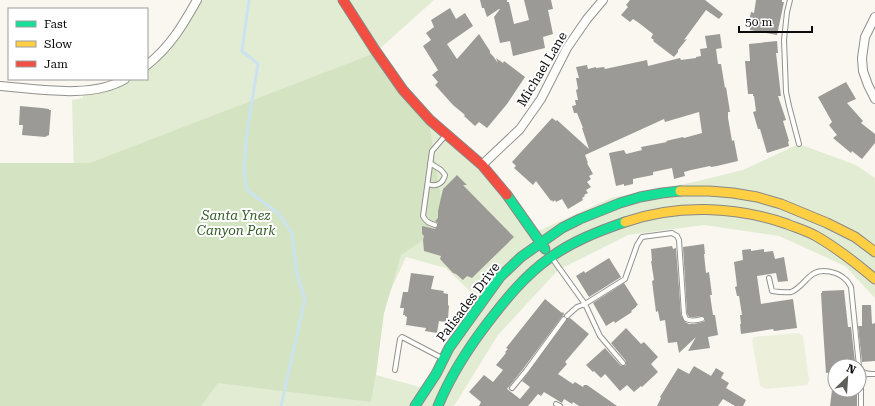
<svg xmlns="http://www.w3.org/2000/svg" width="875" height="406" font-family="'Roboto Serif',serif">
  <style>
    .green { fill: #e2ecd2; fill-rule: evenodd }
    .forest { fill: #d4e3c1 }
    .pitch { fill: #ecf0db }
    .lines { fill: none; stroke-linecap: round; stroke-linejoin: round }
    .stream { stroke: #cae3ef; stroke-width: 3 }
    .building { fill: #9c9a96 }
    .lane-casing { stroke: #92918e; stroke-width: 6 }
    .street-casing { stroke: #92918e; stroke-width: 10 }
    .fast-casing { stroke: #898885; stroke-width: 11 }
    .slow-casing { stroke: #898885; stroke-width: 11 }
    .jam-casing { stroke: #898885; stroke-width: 11 }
    .lane { stroke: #fefefd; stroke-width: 4 }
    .street { stroke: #fefefd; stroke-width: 8 }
    .fast { stroke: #16e098; stroke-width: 9 }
    .slow { stroke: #ffcf43; stroke-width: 9 }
    .jam { stroke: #f24e42; stroke-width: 9 }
    .labels { text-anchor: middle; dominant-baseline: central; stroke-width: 4; stroke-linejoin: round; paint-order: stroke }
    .street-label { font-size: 13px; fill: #0b0b0b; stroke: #fff }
    .park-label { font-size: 13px; font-style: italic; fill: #315b24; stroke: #fff }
  </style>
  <rect width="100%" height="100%" fill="#f9f7f0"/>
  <!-- green -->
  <path class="green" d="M194,0H434L375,53L428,123L480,168L532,234L611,198L694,182L743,170L799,144L856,165L875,178V298L845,266L779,236L704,225L628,235L558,270L498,335L454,406H126L74,175L72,100L83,98V91L121,79H147V62L168,41ZM406,257L446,268L480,301L423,388L376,375L372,395L347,385Z"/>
  <!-- forest -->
  <path class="forest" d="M375,53L429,122L445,225L401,255L384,313L376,375L371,402L218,383L201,406H0V163H90Z"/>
  <!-- pitch -->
  <path class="pitch" d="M798,333L803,336L809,380L807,385L766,389L760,386L752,340L754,337Z"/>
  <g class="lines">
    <!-- stream -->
    <path class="stream" d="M249,0L242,51L258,64L247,132L244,169L247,190L279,214L292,233L297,275L305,299L281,406"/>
  </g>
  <!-- building -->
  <path class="building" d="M480,0H507V2H509L514,24L529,20L524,0H551L553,9L548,10L553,34L543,37L545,48L513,56L510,41L500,43L494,17L500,9H499L487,17L484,8H482Z
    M630,0H705L723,14L719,19L706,10L684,40L687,39L678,50V52L674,57L653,41L654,40L651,38L653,34L639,23L633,19L630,22L621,15L628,7L626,5Z
    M756,0H782V2H784L777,35L750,30L751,22L749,21L751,12L754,13Z
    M450,8L456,19L465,13L473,26L447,44L457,59L479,34L490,51V53L493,56L498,63L496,58L503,63L504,61L525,77L507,104L487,128L479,122L475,126L464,116L465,115L453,105L435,85L438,82L432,75L438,70L423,46L431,40L426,33L434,27L431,20Z
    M720,34L722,48L716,49L718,64H721L725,88L726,87L730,112H728V118L732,141L734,140L738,161L717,166L711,167L710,166L691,170L684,172L685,176L674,179L672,168L653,172V175L633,179V184L624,186V184L616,186L609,153L624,150L626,154L642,150L641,147L667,142L666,141L683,137L684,138L702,133L699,112L665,122L664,119L585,155L588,163H587L593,174L589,176L591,179L587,182L591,187L586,190L588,193L584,195L585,196L582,198L583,200L568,209L562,199L556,202L555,200L553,202L552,200L551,201L536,181L533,185L514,168L516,166L512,162L552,118L556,121L557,120L589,149L582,128H583L577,113H574L572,106L576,105L575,100H578L576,90L578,89L576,78H579L576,67L587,65L588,69L596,67V68L604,67L605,69L647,60L648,66L680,58L681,60L696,58V57L701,56L700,49L707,48L705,36Z
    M777,41L778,53H776L781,96H778L786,120L783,121L789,141L788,142L789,146L767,153L760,129H758L753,112L756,111L754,96H753V94H748L745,61H750L749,44Z
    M846,82L856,99L847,103L863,121L861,123L875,134V143L862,159L852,151L851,153L833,138L837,135L829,125L832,122L818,97Z
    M20,106L42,108L49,109V110H51L49,135L45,137L22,135L23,125H19Z
    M457,175L467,185H463L514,237L472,278L467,276L463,280L456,274L453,273L440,259L441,256L424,251L423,240L424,236L422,234V226L435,229L438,226V223L435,221L438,218V211L443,189Z
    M704,244L705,254H704L706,273L709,272L712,295H710L713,315H715L718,335L708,337L710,348L688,351L696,337L679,353L677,342L668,343L665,320L660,321L658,311L656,312L652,281L654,280L651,261H652L651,249L672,246L673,249L676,248L681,315L685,322L689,324H694L703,322L705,321V319L703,316L694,317H689L687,313L683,247Z
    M751,249V251L764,249V252L773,251L775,259L784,257L788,281L778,282L776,273L757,276L761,304L793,299L797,328L774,331L773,329L741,334L740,324H741L740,315H742L739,296H737L735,287L737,286L734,262L743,260L742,250Z
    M609,258L621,277L589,297L576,276L584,271L585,273Z
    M411,273L434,276L431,289L444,291L443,293L448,294V305L449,306L448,318H446V322L439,321L437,333L425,331L426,328L406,325L407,317L405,316V315H403L404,308H400L403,292H408Z
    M624,283L638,305L636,306V307L631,311L632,312L615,323L614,321L606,326L593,303Z
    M844,290L848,327H851L855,362H854V364H852V366H835V372L826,373L823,328L821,293H822V291Z
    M545,299L562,313L563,312L564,314L523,369L507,389L520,399L530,387L522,381L567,319L570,318L589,334L565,362L567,364L558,374L573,384L575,382L583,387L584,385H587L617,406H579L573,402L572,404L564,399L562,403L544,392L541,396L538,394L528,406H479L481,402L469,392L484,375L493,382L503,370L496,365L506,353L505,352L508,349L506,348Z
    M862,305H871L872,324L875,323V361L862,362L858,326H862Z
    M626,328L641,344L644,342L658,357L651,364L658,372L642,387L641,386L634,392L627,385L620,391L605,374L601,378L594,371L593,372L586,365L605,348L621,366H623L626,365V361L611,343Z
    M694,366L711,376L716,368L724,373L721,378L729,383L726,388L746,400L743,406H735L723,399L718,406H657L661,398L660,397L678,368L689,374Z
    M832,390H857V406H830Z"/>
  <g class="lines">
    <!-- lane casing -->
    <g class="lane-casing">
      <path id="lane" d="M790,0L787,12L784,40L786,92L789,106L799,144
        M428,184C436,187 443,184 445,175L441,170L430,163
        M435,225C429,223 426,222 423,216L432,151L445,136
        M552,258L585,304L625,279L637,245L642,237L672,233L677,236L679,240L684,314L686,319C691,322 697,320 702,319
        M769,278L772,291C778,292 785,293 791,292C800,289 805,279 813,274C822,268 838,272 845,279C848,281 849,284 851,287L859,366
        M567,316L577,307L585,304L600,336L623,363
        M859,367C863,374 867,374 875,374
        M395,370L400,339L402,337L442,358
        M512,388L526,371L564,319
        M556,404L560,406
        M861,406V379L863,375L868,374"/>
    </g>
    <!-- street casing -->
    <g class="street-casing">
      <path id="street" d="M875,17L865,37L862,58L863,71L868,85L875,99
        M147,65C170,47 183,25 197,0
        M0,86C38,89 92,99 125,79
        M482,165L520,129L541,99L567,48L587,19L603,0"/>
    </g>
    <!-- fast casing -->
    <g class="fast-casing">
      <path id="fast" d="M507,195L545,249
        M415,406L436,374L449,348L500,277L521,257L562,228L580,219L620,203L640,197L662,193L680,191
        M438,406C450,377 467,350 486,325C505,300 525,275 551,257C573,241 599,231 625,222"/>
    </g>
    <!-- slow casing -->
    <g class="slow-casing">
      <path id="slow" d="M680,191H709L733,193L757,197L781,204L827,223L855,237L875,252
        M625,222C677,204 735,206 787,224C797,228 807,231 816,236C837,248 856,263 875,279"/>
    </g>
    <!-- jam casing -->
    <g class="jam-casing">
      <path id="jam" d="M343,0L375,50L403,90L430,120L482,165L507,195"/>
    </g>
    <!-- lane -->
    <use href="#lane" class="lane"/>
    <!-- street -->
    <use href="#street" class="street"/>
    <!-- fast -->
    <use href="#fast" class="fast"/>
    <!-- slow -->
    <use href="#slow" class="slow"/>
    <!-- jam -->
    <use href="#jam" class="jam"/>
  </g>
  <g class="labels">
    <!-- street labels -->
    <g class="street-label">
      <text transform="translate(542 69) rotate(-59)">Michael Lane</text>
      <text transform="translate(468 302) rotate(-53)">Palisades Drive</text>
    </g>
    <!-- park labels -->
    <g class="park-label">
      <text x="236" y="215">Santa Ynez<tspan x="236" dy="15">Canyon Park</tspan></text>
    </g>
  </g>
  <!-- legend -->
  <rect x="8" y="8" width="140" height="72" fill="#ffffff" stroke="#9d9d9d"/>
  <rect x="16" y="21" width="20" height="6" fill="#16e098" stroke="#9d9d9d"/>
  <text x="44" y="28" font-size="12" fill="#0b0b0b">Fast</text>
  <rect x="16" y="41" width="20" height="6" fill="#ffcf43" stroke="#9d9d9d"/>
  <text x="44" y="48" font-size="12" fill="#0b0b0b">Slow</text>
  <rect x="16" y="61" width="20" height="6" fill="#f24e42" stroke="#9d9d9d"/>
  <text x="44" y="68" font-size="12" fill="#0b0b0b">Jam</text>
  <!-- north arrow -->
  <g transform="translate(847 378) rotate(25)"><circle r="19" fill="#ffffff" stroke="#9d9d9d"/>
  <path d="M0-3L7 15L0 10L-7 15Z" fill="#5e5e5b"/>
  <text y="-6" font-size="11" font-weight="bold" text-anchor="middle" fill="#0b0b0b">N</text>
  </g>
  <!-- scale -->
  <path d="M739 26v6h73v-6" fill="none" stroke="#0b0b0b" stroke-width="2"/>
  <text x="745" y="26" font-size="12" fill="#0b0b0b" stroke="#ffffff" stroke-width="3" paint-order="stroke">50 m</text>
</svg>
